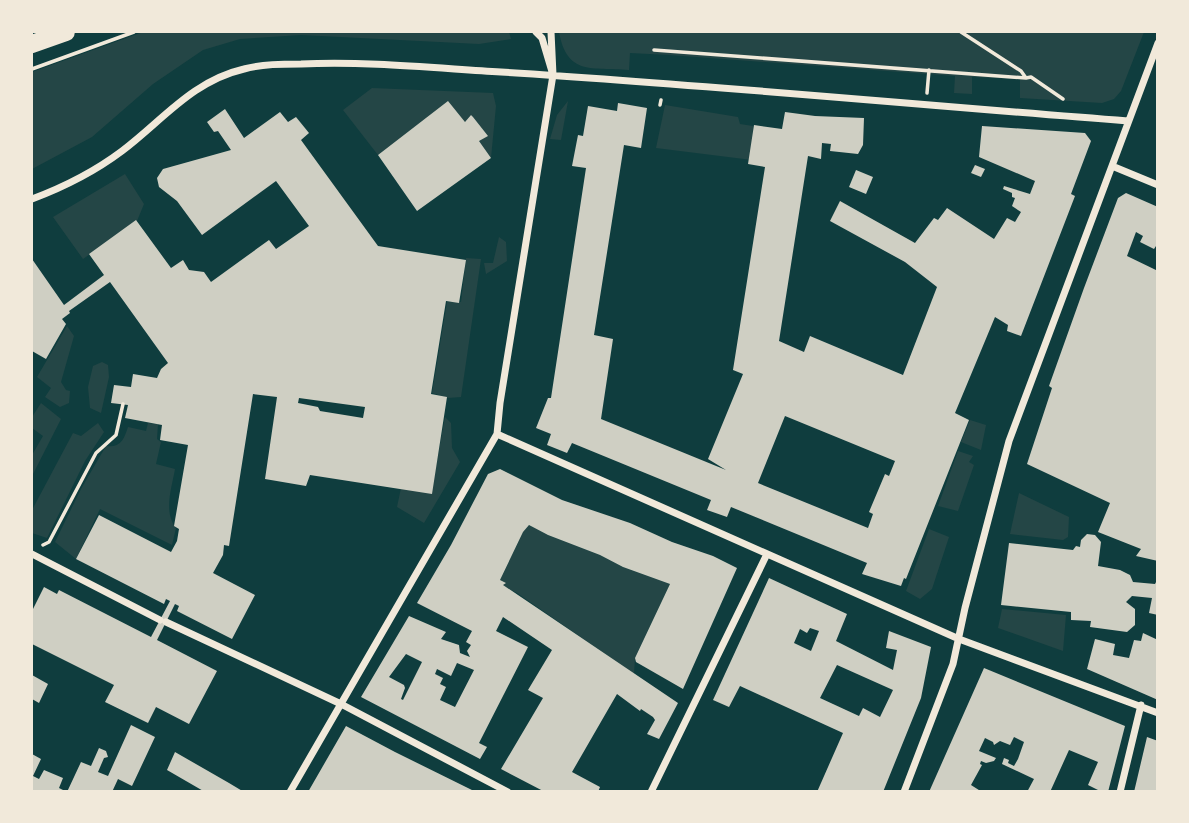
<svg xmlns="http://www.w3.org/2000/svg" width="1189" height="823" font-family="'Asap Condensed',sans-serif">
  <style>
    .green { fill: #244646 }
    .building { fill: #cfcfc3; fill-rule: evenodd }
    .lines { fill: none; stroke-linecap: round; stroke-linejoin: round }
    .path { stroke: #f1e9da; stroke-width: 3.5 }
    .minor { stroke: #f1e9da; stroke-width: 7 }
    .primary { stroke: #f1e9da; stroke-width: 18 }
  </style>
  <rect width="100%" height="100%" fill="#0f3d3e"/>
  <!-- green -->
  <path class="green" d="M143,32H509L511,39L479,44L301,35L240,39L203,50L153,84L92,137L32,169V72Z
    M559,32H1144L1121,91L1114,99L1102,103L1020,98V79L972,77V94L954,93L955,76L669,55L630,53L629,70C592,67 567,76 559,32Z
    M372,88L493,93L496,106L491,158L479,141L487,136L473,117L471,115L465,122L448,102L378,155L343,110Z
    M568,101L561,140L550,139L557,115Z
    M665,105L738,117L740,124L753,126L752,160L656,148Z
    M125,174L144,204L137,221L83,259L53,217Z
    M499,237L506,242L507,261L486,274L484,263H493Z
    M466,258L481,259L461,397L448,398L432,393L447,302H461Z
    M67,326L74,336L61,382L66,390L70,391L69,403L60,407L45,397L51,388L37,377Z
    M102,362L108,365L109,377L101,413L90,408L88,387L93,366Z
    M41,403L61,419L32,476V455L43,436L32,428V417Z
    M445,417L451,423L452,448L460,462L424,523L397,507L401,488L431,493Z
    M970,420L986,425L981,450L961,442Z
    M98,423L104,432L85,461L47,538L32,533V510L73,433L81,436Z
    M148,423L158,424L157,439L161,442L156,464L175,469C172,487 163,512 176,528L172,545L100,509L76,559L55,542L81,489L106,446C121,448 124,439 128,427L146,431Z
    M958,451L973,456L969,462L974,465L958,511L938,506Z
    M1019,493L1069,517L1068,537L1063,540L1010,534Z
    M529,525L548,535L600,555L623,567L670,584L635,658L634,674L517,593L503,586L500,580L523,532Z
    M929,529L949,537L932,589L920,599L906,591Z
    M1002,609L1066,615L1063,651L998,628Z"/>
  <!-- building -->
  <path class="building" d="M448,101L465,122L471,115L473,117L488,136L479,141L491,158L417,211L378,155Z
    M618,103L647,108L641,148L624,145L594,335L613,339L601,419L726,470L708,459L743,374L733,370L765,167L748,164L754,125L782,129L785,112L815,116L864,118L863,145L858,154L830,151L831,144L822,143L821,159L808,156L779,341L804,352L810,336L903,375L937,287L905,262L830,221L840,201L915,243L934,218L938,220L947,208L994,239L1007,218L1015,222L1021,212L1012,206L1015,198L1012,197V193L1003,189L1004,186L1030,194L1035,181L979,157L982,126L1085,133L1091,141L1071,194L1075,196L1021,336L1007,331L1008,325L995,317L955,413L969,420L906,579L904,578L901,586L862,574L867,563L731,507L727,517L707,510L711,500L572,443L567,453L547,445L551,434L536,428L548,398H551L586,168L572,166L578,135L583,136L588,106L617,111ZM785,416L895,461L889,476L885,474L869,512L873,514L868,528L758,483Z
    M225,109L244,138L280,112L288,122L296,117L309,133L301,140L378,246L466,260L459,303L446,301L431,394L447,397L432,494L310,475L306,486L265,479L277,397L253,394L229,546L224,545L223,555L213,573L255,595L232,639L177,611L179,606L175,604L157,640L217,671L189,724L156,707L148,723L105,702L114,685L32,644V611L44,587L57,594L59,590L151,637L170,601L166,599L164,604L76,559L99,515L171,552L177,541L179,529L174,526L188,445L160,440L162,425L125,418L128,405L111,403L114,385L131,387L133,374L157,378L161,369L168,363L110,282L69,311L70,313L62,319L66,324L46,359L32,351V259L64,305L104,275L89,254L136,220L171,268L183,260L189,270L204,272L211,282L269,240L276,249L309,226L276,181L202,235L177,201L159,187L157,178L163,169L231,150L218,131L214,132L207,122ZM299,398L365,407L363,418L320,411L318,407L298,403Z
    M975,165L985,169L981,177L971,173Z
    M856,170L873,177L866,194L849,187Z
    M1126,193L1158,207V243L1154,249L1140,242L1143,236L1136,232L1127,256L1158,271V561L1136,556L1141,549L1098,532L1110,503L1027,464L1052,388L1049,386L1084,288L1118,198Z
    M500,469L562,500L630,523L672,542L713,556L737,568L683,689L636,662L635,658L670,584L623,567L600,555L548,535L529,525L523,532L500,580L506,583L503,585L678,703L659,739L647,734L655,720L653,717L641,709L640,711L617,694L572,772L600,787L598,792H545L501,769L543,698L528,690L552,650L503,617L496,631L528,647L479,743L487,747L480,759L361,697L409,616L446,632L441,639L459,645L460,653L470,657L467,651L471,645L466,642L472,631L417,603L451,545L488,474ZM406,654L422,662L403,700L401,699L405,688L404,685L389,677ZM457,663L474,670L455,707L440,700L446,687L440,684L443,678L435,674L437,669L451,676Z
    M1087,534L1095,535L1101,542L1098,566L1120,570L1130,575L1133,582L1155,584L1158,578V615L1149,613L1152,598L1132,596L1126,602L1135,609V625L1127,632L1090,627L1091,621L1071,620V612L1001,605L1009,543L1073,550L1076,546L1080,547L1081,540Z
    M769,578L847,614L836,641L893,670L897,650L886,648L889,631L931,647L921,698L883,792H817L843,733L740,686L729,707L713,700ZM810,628L819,631L811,651L794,643L800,629L807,633ZM837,665L893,690L880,717L863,708L859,716L820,698Z
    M1143,633L1158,640V700L1087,669L1095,639L1115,644L1113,655L1129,658L1134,640L1141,641Z
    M984,668L1125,726L1108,792H1102L1088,785L1098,762L1069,750L1050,792H1027L1034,779L1002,764L1004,758L1009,760L1008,763L1014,766L1018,759L1024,742L1014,737L1010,745L1000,741L994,745L993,742L985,738L979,751L996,758L994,761L986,763L981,761L980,764L982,765L971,785L982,792H929Z
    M32,675L48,684L39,703L32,699Z
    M131,725L155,737L132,786L118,779L112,792H67L81,762L91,766L99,748L106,751L108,757L104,758L98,772L108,776Z
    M346,726L395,752L476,792H308Z
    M1147,737L1158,741V792H1134Z
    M175,752L229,783L244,792H205L167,770Z
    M32,754L41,759L33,776L39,779L44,770L63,778L59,788L67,792H32Z"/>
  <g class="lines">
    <!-- path -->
    <path class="path" d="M961,32L1021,71L1026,78L1031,77L1063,99
      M654,50L1026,78
      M32,69L134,32
      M927,93L929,70
      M660,105L661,100
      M43,545L49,542L96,453L116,435L123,404"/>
    <!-- minor -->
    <path class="minor" d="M536,32L542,38L553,75L551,32
      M1112,166L1158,185
      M32,199C64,187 94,172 122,151C162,121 192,81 244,69C263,64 282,64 301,64C367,61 434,68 501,72C710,85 919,105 1128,121
      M497,434L959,639L1158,713
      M32,554L160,620
      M166,622L341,704L508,792
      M290,792L497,434L500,403L553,75
      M651,792L767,554
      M904,792L953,664L965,608L1009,441L1158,43
      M1120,792L1141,705"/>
    <!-- primary -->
    <path class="primary" d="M32,44L66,32"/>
  </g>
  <!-- border -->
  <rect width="1189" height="823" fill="none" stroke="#f1e9da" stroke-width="66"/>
</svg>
